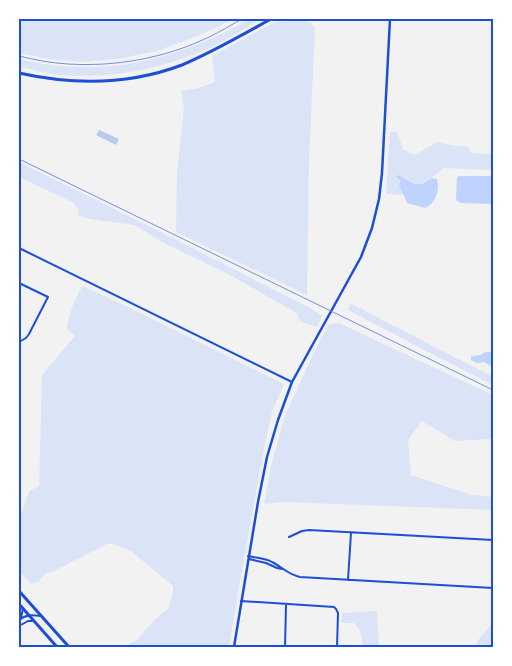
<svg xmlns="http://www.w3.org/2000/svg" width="512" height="666" font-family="'DejaVu Sans',sans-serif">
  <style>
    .green { fill: #dbe4f7 }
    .water { fill: #bfd3fe }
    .building { fill: #bdc9ec }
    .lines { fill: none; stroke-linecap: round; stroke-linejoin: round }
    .minor { stroke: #1d4ed8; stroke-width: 2 }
    .tertiary { stroke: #1d4ed8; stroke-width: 2.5 }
    .primary { stroke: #1d4ed8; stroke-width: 3 }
    .trunk { stroke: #1d4ed8; stroke-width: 3 }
    .rail { stroke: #7290e2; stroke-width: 1 }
    .neatline { fill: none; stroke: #1d4ed8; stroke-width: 2 }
  </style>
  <rect width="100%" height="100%" fill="#f2f2f2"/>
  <!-- green -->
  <path class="green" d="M19,19H234L200,35L157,51L122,58L85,62L49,59L19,53Z
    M250,19H262C245,28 229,39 212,47C163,69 106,81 52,74C41,72 30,69 19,67V59C103,79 175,61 250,19Z
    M304,20L311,23L315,28L309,163L307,295L176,232L177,173L184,109L181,91L195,89L215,82L212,56L275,22Z
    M390,132H397L403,149L414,155L438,142L455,146H467L471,153L493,154V170L444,168L431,178L418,185L415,184L401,176C397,183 400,189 404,195L386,194Z
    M19,162L167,235L308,307L322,316L317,327L301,322L295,312L230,275L164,243L134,225L90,219L78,215V209L74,203L21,178L19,175Z
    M83,286L128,307L284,384L272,412L266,438L245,553L229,647H125L137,640L154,620L168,609L173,593V586L132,552L114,544H107L52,572L46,573L38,582L31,584L19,571V553L21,552V536L19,533L21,514L29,491L39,486L42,375L75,336L67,329C67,319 75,299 80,289L81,290Z
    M350,303L493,377V385L428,352L348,310Z
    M339,323L493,395V439L455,441L422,421L408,440L411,475L472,495L493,497V510L282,502L264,504L271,467L284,418L312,356L328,325Z
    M377,611L379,647H363C362,637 361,630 354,623H341L342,613Z
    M493,624V647H475C478,639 486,629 493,624Z"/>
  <!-- water -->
  <path class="water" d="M398,175C405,177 413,186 420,184C424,183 428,180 431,178L437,179C440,190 436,203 425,208L407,203L404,195L399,186L400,181L396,176Z
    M459,176H493V204L461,203L456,200L457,178Z
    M485,352H493V367L484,362L477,363L471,360V357C476,354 480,357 485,352Z"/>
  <!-- building -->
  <path class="building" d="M99,130L119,139L116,145L96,135Z"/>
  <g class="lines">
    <!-- minor -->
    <path class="minor" d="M19,248L292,382
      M19,283L48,297L29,334L26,338L19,342
      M289,537L302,531L309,530L493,540
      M248,556C256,558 265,558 272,562C282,567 289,575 300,577L493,588
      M249,559L266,563L277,568L282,569
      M348,580L351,533
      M241,601L334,607L336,609L338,613L337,647
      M21,618L23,608
      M19,620C26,614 33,615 41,616
      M19,626L28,621H32
      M285,647L286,605"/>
    <!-- tertiary -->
    <path class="tertiary" d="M234,647L258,502L267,457L278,420L292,382L361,257L372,228L379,199L382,173L390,19"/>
    <!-- primary -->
    <path class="primary" d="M19,73C73,85 129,85 182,65C213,52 242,35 271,19"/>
    <!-- trunk -->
    <path class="trunk" d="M19,591L69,647
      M19,604L57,647"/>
    <!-- rail -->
    <path class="rail" d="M19,56C35,60 51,63 68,64C115,67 166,58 209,37C220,32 231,25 242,19
      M19,159L493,390"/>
  </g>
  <!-- border -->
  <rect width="512" height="666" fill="none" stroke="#ffffff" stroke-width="40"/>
  <rect x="20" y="20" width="472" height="626" class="neatline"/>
</svg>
